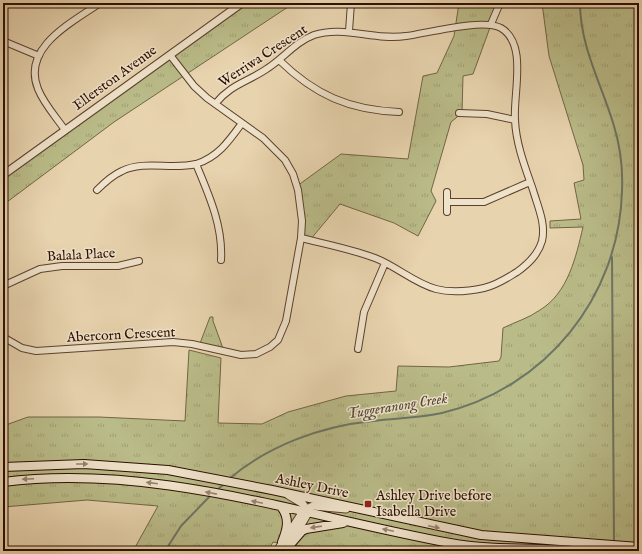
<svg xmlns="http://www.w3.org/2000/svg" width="642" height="554" font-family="'IM FELL English',serif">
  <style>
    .park { fill: url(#park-tufts); stroke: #736544 }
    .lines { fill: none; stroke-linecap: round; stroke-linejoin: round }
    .stream { stroke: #6d7564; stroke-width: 2 }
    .minor-casing { stroke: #5c402c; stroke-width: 8 }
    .tertiary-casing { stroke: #5c402c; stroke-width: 9 }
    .secondary-casing { stroke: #2d0f00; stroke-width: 10 }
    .minor { stroke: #efe2ca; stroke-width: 6 }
    .tertiary { stroke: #efe2ca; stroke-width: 7 }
    .secondary { stroke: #efe2ca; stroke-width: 8 }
    .oneway { fill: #98836f }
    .poi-dot { fill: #8f2418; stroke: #efe2ca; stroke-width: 1.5 }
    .labels { text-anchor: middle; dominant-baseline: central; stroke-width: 3; stroke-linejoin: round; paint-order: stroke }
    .street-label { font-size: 14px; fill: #2d0f00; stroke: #efe2ca }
    .poi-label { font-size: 14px; fill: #2d0f00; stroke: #efe2ca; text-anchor: start }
    .water-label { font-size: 15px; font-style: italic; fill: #524a3a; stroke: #efe2ca }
  </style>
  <defs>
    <pattern id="park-tufts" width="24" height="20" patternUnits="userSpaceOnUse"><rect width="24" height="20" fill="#b9bb88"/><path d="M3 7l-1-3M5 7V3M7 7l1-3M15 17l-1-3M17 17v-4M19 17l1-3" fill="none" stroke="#9fa074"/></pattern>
  </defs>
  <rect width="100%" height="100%" fill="#e7d3ae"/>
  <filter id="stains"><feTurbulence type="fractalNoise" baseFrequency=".005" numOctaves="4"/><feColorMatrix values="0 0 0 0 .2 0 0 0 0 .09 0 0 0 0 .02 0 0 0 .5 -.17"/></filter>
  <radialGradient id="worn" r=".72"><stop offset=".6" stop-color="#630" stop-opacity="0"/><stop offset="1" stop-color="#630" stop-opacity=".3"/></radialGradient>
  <!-- park -->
  <path class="park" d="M235,3H294L114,122L3,205V175L170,55Z
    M459,3H499L473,74L463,76L462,113L451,122L431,191L436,201L418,236L394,223L340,204L310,240L301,238L297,186L341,154L408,159L423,76L437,73L454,36Z
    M542,3H639V551H335L273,542L268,551H133L158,506L87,500L3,507V426L28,417H99L185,421L189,350L221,358L218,423L262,424L288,412L346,396L396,391L398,366L449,367L499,361L501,357L503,328C515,322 529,318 540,310C568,293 576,257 583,227L550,228V221L581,219L574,183L584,180L583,165L549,56Z
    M210,317H213V321L224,351L199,346Z"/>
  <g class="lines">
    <!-- stream -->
    <path class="stream" d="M612,257L614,542
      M229,479C269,445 322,426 373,421C396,418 419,418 442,413C546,388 619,297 622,191C623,170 620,146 614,126C602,85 580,47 580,3
      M216,491L225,483
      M165,551L181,526L211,495"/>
    <!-- minor casing -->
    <g class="minor-casing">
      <path id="minor" d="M491,24L500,3
        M349,31L351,3
        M3,41L39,56
        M279,60C315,95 349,110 399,112
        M215,104C231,84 248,82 268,68C284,58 295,42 314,35C344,25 374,41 406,36C428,33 483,18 501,28C528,44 513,93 515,120C516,144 525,167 533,190C538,207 546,224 542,241C538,255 528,264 517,272C507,278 497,285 484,288C470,291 451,293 436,289C414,283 396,266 375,258C351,249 325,244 301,238
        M459,113L487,114L515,120
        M65,130C56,117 44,104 38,89C21,47 73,22 100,3
        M97,190C104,183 113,175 122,171C144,160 172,170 196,164
        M447,202H484L530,182
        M447,212V192
        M221,260C223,226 209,195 196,164C218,157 229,141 242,123
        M3,286L40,269L62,266H118L139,261
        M3,337L22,348L36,351L173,342L192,344L241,355L256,354L270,347L278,340L286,321L301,238L302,221L298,190L293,174L285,160L263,138L207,98L194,86L170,55
        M358,349L364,312L385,263"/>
    </g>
    <!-- tertiary casing -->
    <g class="tertiary-casing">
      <path id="tertiary" d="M3,175L242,3
        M277,551L304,510L313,506L346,509
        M286,551L308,513L303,504L288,495"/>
    </g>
    <!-- secondary casing -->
    <g class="secondary-casing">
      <path id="secondary" d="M3,467L84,464L168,470L272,490L481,535L639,547
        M3,482C154,463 303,516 450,543C494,551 540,547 585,551
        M282,542C287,530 290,519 282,508
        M289,546L302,531L306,529L343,523"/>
    </g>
    <!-- minor -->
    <use href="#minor" class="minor"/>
    <!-- tertiary -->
    <use href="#tertiary" class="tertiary"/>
    <!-- secondary -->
    <use href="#secondary" class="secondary"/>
  </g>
  <!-- one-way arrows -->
  <defs><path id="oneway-solid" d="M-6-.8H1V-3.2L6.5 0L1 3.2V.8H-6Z"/></defs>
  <g class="oneway">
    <use href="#oneway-solid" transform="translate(82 464)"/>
    <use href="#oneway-solid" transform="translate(28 479) rotate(177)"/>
    <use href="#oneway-solid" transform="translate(152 483) rotate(-173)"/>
    <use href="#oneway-solid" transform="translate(211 493) rotate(-169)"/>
    <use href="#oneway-solid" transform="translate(257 502) rotate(-168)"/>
    <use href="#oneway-solid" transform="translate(316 527) rotate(172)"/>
    <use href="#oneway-solid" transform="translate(434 527) rotate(12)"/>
    <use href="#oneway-solid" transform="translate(388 530) rotate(-168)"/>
  </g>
  <!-- markers -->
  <rect class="poi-dot" x="364" y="500" width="8" height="8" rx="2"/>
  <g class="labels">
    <!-- street labels -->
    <g class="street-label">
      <text transform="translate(263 56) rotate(-33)">Werriwa Crescent</text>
      <text transform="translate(115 78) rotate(-36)">Ellerston Avenue</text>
      <text transform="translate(81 255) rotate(-3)">Balala Place</text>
      <text transform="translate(121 335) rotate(-3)">Abercorn Crescent</text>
      <text transform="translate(312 486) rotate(12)">Ashley Drive</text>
    </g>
    <!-- poi labels -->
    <g class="poi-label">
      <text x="376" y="496">Ashley Drive before<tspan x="376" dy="16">Isabella Drive</tspan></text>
    </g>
    <!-- water labels -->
    <g class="water-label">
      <text transform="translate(397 406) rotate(-9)">Tuggeranong Creek</text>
    </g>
  </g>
  <!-- margin -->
  <rect width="642" height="554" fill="none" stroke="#e7d3ae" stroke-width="16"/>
  <rect x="4" y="4" width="634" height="546" fill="none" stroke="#2d0f00" stroke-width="2"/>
  <rect x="8" y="8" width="626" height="538" fill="none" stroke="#2d0f00"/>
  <rect width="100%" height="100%" filter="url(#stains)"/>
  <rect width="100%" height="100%" fill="url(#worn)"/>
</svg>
